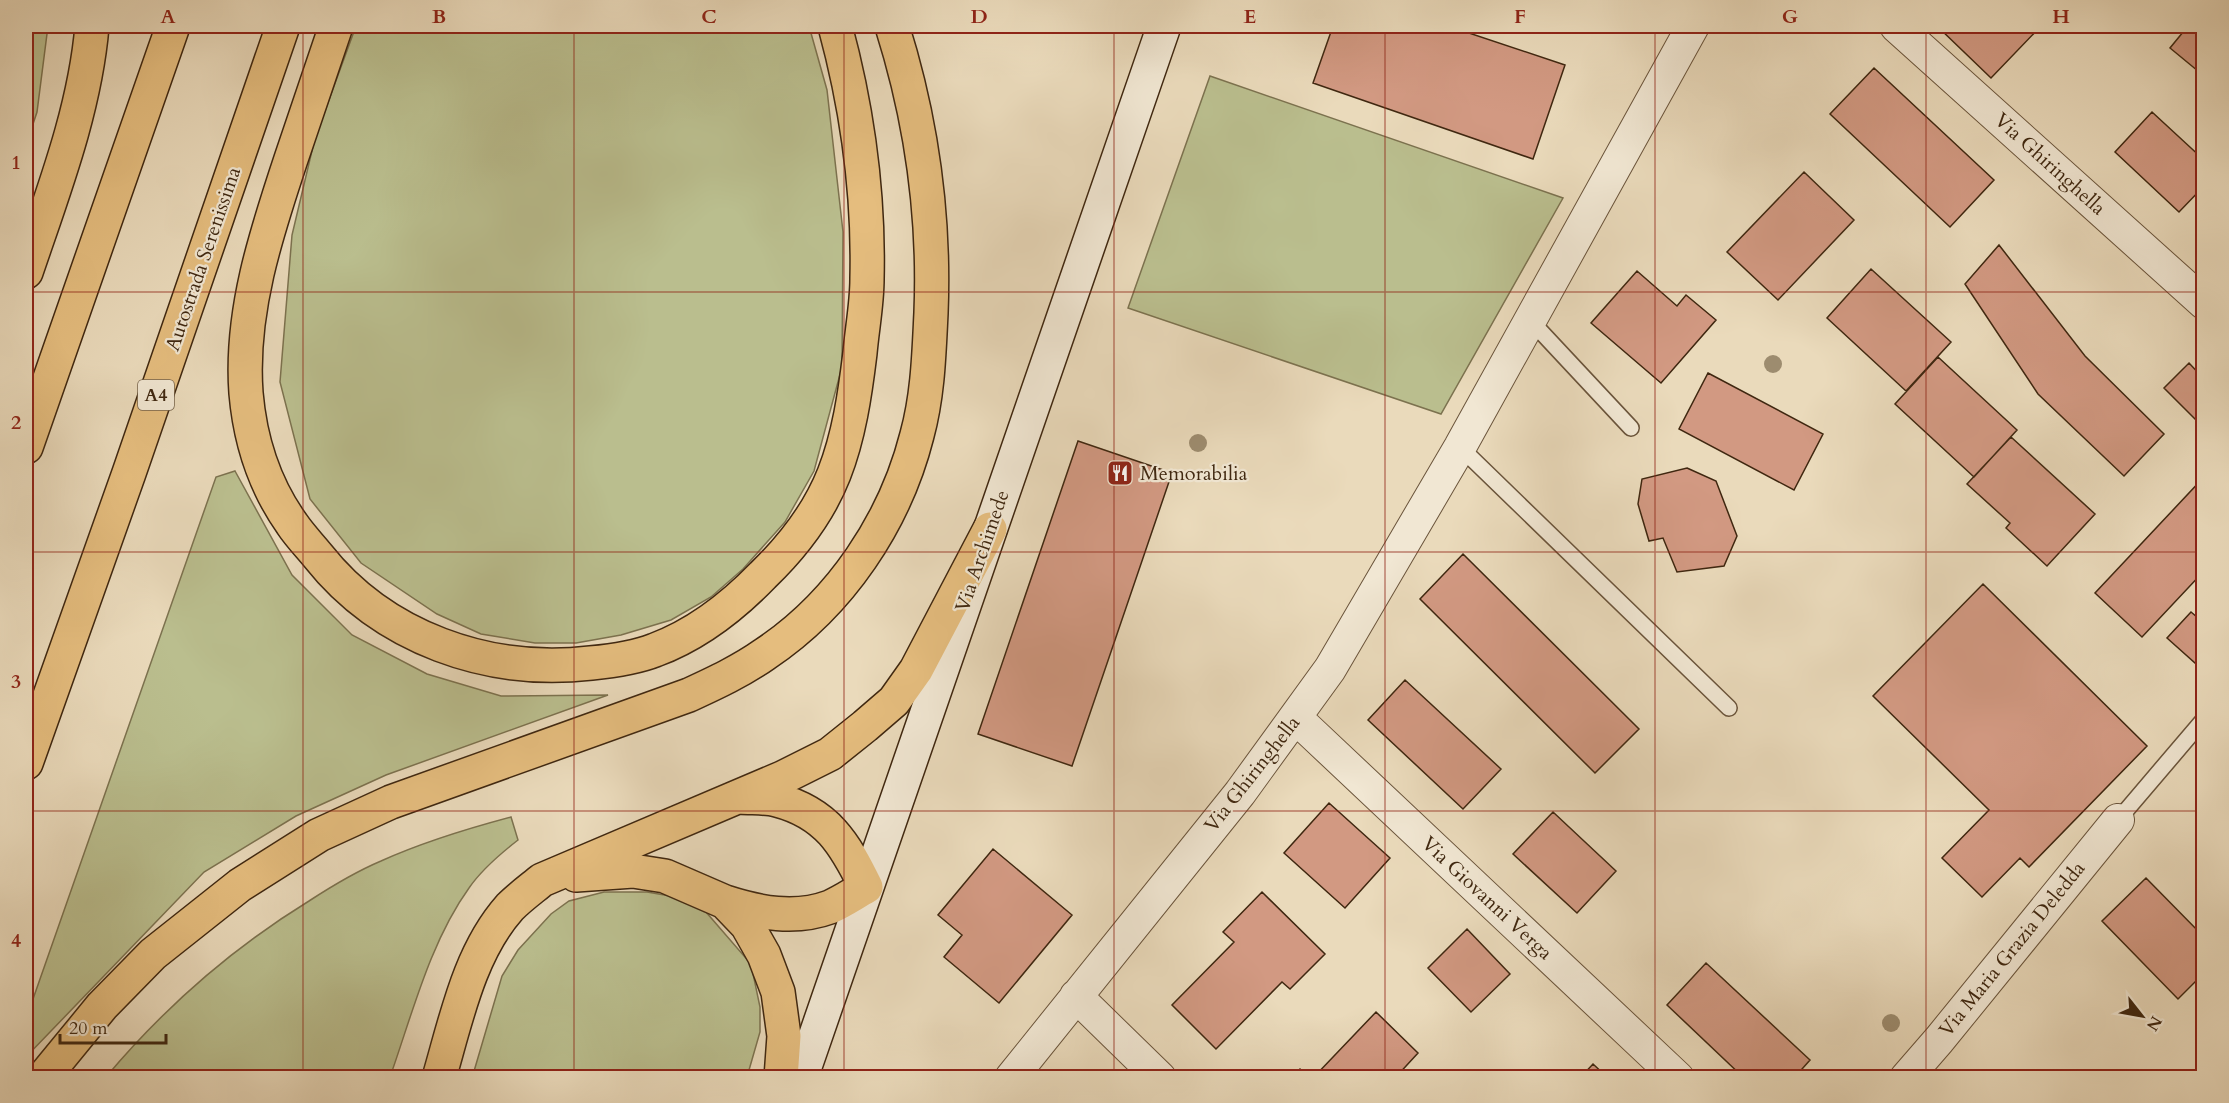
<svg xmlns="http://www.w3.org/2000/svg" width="2229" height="1103" font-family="Cardo,serif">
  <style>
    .green { fill: #babe8e; stroke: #7c724f; stroke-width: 1.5 }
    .building { fill: #d29982; stroke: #3f2710; stroke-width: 1.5 }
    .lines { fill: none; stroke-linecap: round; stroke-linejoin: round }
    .lane-casing { stroke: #6a543b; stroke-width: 18 }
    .street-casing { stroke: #6a543b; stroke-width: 34 }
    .secondary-casing { stroke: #3f2710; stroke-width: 36 }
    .primary-casing { stroke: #3f2710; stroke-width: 36 }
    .highway-casing { stroke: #3f2710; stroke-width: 36 }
    .lane { stroke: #f1e7d3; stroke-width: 15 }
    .street { stroke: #f1e7d3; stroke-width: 32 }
    .secondary { stroke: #f1e7d3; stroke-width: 33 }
    .primary { stroke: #e5bd7e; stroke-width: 33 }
    .highway { stroke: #e5bd7e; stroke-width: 33 }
    .tree { fill: #9d8c6f }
    .grid { fill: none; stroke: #8f2418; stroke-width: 1.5; stroke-opacity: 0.55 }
    .labels { text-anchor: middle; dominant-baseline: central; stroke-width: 4.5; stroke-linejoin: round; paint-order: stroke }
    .shield { fill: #f1e7d3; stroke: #74614a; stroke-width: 1.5 }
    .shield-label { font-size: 18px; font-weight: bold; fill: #3f2710 }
    .street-label { font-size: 20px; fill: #3f2710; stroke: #f1e7d3 }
    .poi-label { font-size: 20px; fill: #3f2710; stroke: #f1e7d3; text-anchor: start }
    .neatline { fill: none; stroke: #8f2418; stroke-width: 2 }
    .grid-label { font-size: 20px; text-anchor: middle; font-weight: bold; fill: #8f2418 }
  </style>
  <rect width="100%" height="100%" fill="#eadabb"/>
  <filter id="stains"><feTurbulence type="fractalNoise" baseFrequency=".00333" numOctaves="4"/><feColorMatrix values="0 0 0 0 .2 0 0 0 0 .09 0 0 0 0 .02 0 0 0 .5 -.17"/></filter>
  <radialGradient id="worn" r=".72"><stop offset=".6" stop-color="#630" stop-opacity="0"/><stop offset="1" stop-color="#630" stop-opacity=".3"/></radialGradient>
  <!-- green -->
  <path class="green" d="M26,26H48L37,112L26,145Z
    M356,26H809L827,90L843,232L842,367L814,471L785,522L743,569L711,597L671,620L621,635L576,643H535L481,634L437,614L361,563L310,499L280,382L292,235L315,138Z
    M1210,76L1563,198L1441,414L1128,308Z
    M235,471L292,575L352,635L427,674L501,696L608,695L386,775L296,816L204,872L26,1057V1019L216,477Z
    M511,817L518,840C500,854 482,869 469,888C430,942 412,1015 390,1077H106C164,1008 231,949 309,901C332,886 355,872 381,861C423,842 466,829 511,817Z
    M604,892H647L682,898L699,904L751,964L760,1007V1032L747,1077L472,1078L502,976L518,950L551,914L569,901Z"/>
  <!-- building -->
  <path class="building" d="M1333,26H1448L1565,65L1533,159L1313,83Z
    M1937,26H2041L1991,78Z
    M2188,26H2204V76L2170,48Z
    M1874,68L1994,180L1950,227L1830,114Z
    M2152,112L2204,160V186L2179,212L2115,152Z
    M1804,172L1854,220L1778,300L1727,252Z
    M1999,245L2085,356L2164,434L2124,476L2038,394L1965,284Z
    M1871,269L1951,342L1906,391L1827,318Z
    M1637,271L1677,306L1686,295L1716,320L1661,383L1591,323Z
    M1938,357L2017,430L1974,477L1895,404Z
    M2189,363L2204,379V428L2164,388Z
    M1708,373L1823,434L1794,490L1679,429Z
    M2011,437L2095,514L2047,566L2006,528L2010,523L1967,484Z
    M1078,441L1172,473L1072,766L978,734Z
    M1687,468L1716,481L1737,536L1724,566L1677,572L1663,538L1649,541L1638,504L1642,479Z
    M2204,477V571L2142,637L2095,593Z
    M1463,554L1639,729L1595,773L1420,599Z
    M1983,584L2147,746L2029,867L2020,858L1982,897L1942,858L1989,810L1873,696Z
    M2191,612L2204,623V671L2167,638Z
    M1405,680L1501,769L1463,809L1368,720Z
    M1329,803L1390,858L1345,908L1284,853Z
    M1553,812L1616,871L1577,913L1513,854Z
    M993,849L1072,915L999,1003L944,957L962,935L938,915Z
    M2146,878L2204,937V973L2178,999L2102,921Z
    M1262,892L1325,954L1290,989L1282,982L1216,1049L1172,1005L1234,942L1223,932Z
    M1467,929L1510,974L1471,1012L1428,968Z
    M1706,963L1810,1060L1794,1078H1744L1667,1005Z
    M1376,1012L1418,1053L1395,1078H1313Z
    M1593,1064L1608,1078H1580Z
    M1300,1069L1309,1078H1291Z"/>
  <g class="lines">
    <!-- lane casing -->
    <g class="lane-casing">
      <path id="lane" d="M1531,321L1631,428
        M1460,447L1729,708
        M2118,820L2204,719"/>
    </g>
    <!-- street casing -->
    <g class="street-casing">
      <path id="street" d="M1896,26L2204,303
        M1296,718L1678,1078
        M1076,996L1160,1078
        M1011,1078L1240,793L1330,669L1460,447L1693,26
        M1906,1078L1939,1040L2118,820"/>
    </g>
    <!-- secondary casing -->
    <g class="secondary-casing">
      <path id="secondary" d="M801,1078L1164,26"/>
    </g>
    <!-- primary casing -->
    <g class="primary-casing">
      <path id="primary" d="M576,875L633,871L665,876L725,902L747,925L764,955L778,992L784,1036L781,1078
        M725,902C759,913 795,920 830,907C842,902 855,893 866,887C845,844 827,813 777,800C766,797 752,798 740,797
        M439,1078C456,1020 469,953 510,907C520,897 531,889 542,880L782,778L830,754L865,726L894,701L916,670L990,529"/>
    </g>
    <!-- highway casing -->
    <g class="highway-casing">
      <path id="highway" d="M336,26C321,70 306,114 291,159C266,234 240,313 246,393C250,440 265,486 292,524C300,536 310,546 318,556C383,638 488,675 591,663C612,661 635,658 655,650C698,634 732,607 763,575C792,547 819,512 834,474C849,436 855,394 860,353C862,329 867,304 867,279C869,194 857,107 835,26
        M26,272C53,192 85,110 92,26
        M26,447L173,26
        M26,763L129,473L283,26
        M43,1078L102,1006L153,954L240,885L319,835L391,802L689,695C715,683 741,671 765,654C840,604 895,522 917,435C928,395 929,353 931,313C935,213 922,121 892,26"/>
    </g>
    <!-- lane -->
    <use href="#lane" class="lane"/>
    <!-- street -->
    <use href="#street" class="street"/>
    <!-- secondary -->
    <use href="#secondary" class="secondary"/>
    <!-- primary -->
    <use href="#primary" class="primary"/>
    <!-- highway -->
    <use href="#highway" class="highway"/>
  </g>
  <!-- trees -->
  <g class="tree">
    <circle cx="1773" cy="364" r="9"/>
    <circle cx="1198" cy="443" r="9"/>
    <circle cx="1891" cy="1023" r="9"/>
  </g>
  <!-- grid -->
  <path class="grid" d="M303,26V1078M574,26V1078M844,26V1078M1114,26V1078M1385,26V1078M1655,26V1078M1926,26V1078M26,292H2204M26,552H2204M26,811H2204"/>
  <!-- icons -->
  <defs>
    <g id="restaurant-square" transform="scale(1.35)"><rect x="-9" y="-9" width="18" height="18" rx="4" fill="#8f2418" stroke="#f1e7d3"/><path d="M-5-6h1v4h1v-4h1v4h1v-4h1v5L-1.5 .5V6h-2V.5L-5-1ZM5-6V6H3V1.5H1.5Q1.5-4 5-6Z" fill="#fff"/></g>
  </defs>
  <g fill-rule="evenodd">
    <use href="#restaurant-square" x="1120" y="473"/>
  </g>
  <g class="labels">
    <!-- shield labels -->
    <rect class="shield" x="138" y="380" width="36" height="30" rx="4.5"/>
    <g class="shield-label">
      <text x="156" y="395">A4</text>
    </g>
    <!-- street labels -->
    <g class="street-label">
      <text transform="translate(2050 164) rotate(42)">Via Ghiringhella</text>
      <text transform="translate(203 259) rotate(-71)">Autostrada Serenissima</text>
      <text transform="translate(982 551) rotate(-71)">Via Archimede</text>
      <text transform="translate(1252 774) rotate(-52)">Via Ghiringhella</text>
      <text transform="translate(1487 898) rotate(43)">Via Giovanni Verga</text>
      <text transform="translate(2012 949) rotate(-51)">Via Maria Grazia Deledda</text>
    </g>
    <!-- poi labels -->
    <g class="poi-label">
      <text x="1140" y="473">Memorabilia</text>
    </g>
  </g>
  <!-- margin -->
  <rect width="2229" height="1103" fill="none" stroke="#eadabb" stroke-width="66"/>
  <!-- north arrow -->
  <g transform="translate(2142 1016) rotate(121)" stroke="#f1e7d3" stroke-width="4.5" paint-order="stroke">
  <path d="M0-4.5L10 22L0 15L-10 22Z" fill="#3f2710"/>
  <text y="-9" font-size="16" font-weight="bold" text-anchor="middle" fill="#3f2710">N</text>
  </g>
  <!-- scale -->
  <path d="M60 1034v9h106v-9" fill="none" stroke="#3f2710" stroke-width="3"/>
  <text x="69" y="1034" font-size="18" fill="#3f2710" stroke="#f1e7d3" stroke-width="4.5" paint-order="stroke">20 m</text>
  <rect x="33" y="33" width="2163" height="1037" class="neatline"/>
  <g class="grid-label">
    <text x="168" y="23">A</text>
    <text x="439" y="23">B</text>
    <text x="709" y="23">C</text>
    <text x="979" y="23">D</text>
    <text x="1250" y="23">E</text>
    <text x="1520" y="23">F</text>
    <text x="1790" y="23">G</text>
    <text x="2061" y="23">H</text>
    <text x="16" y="169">1</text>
    <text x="16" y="429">2</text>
    <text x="16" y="688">3</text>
    <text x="16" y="947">4</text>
  </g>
  <rect width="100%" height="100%" filter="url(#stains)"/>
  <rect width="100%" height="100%" fill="url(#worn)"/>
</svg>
